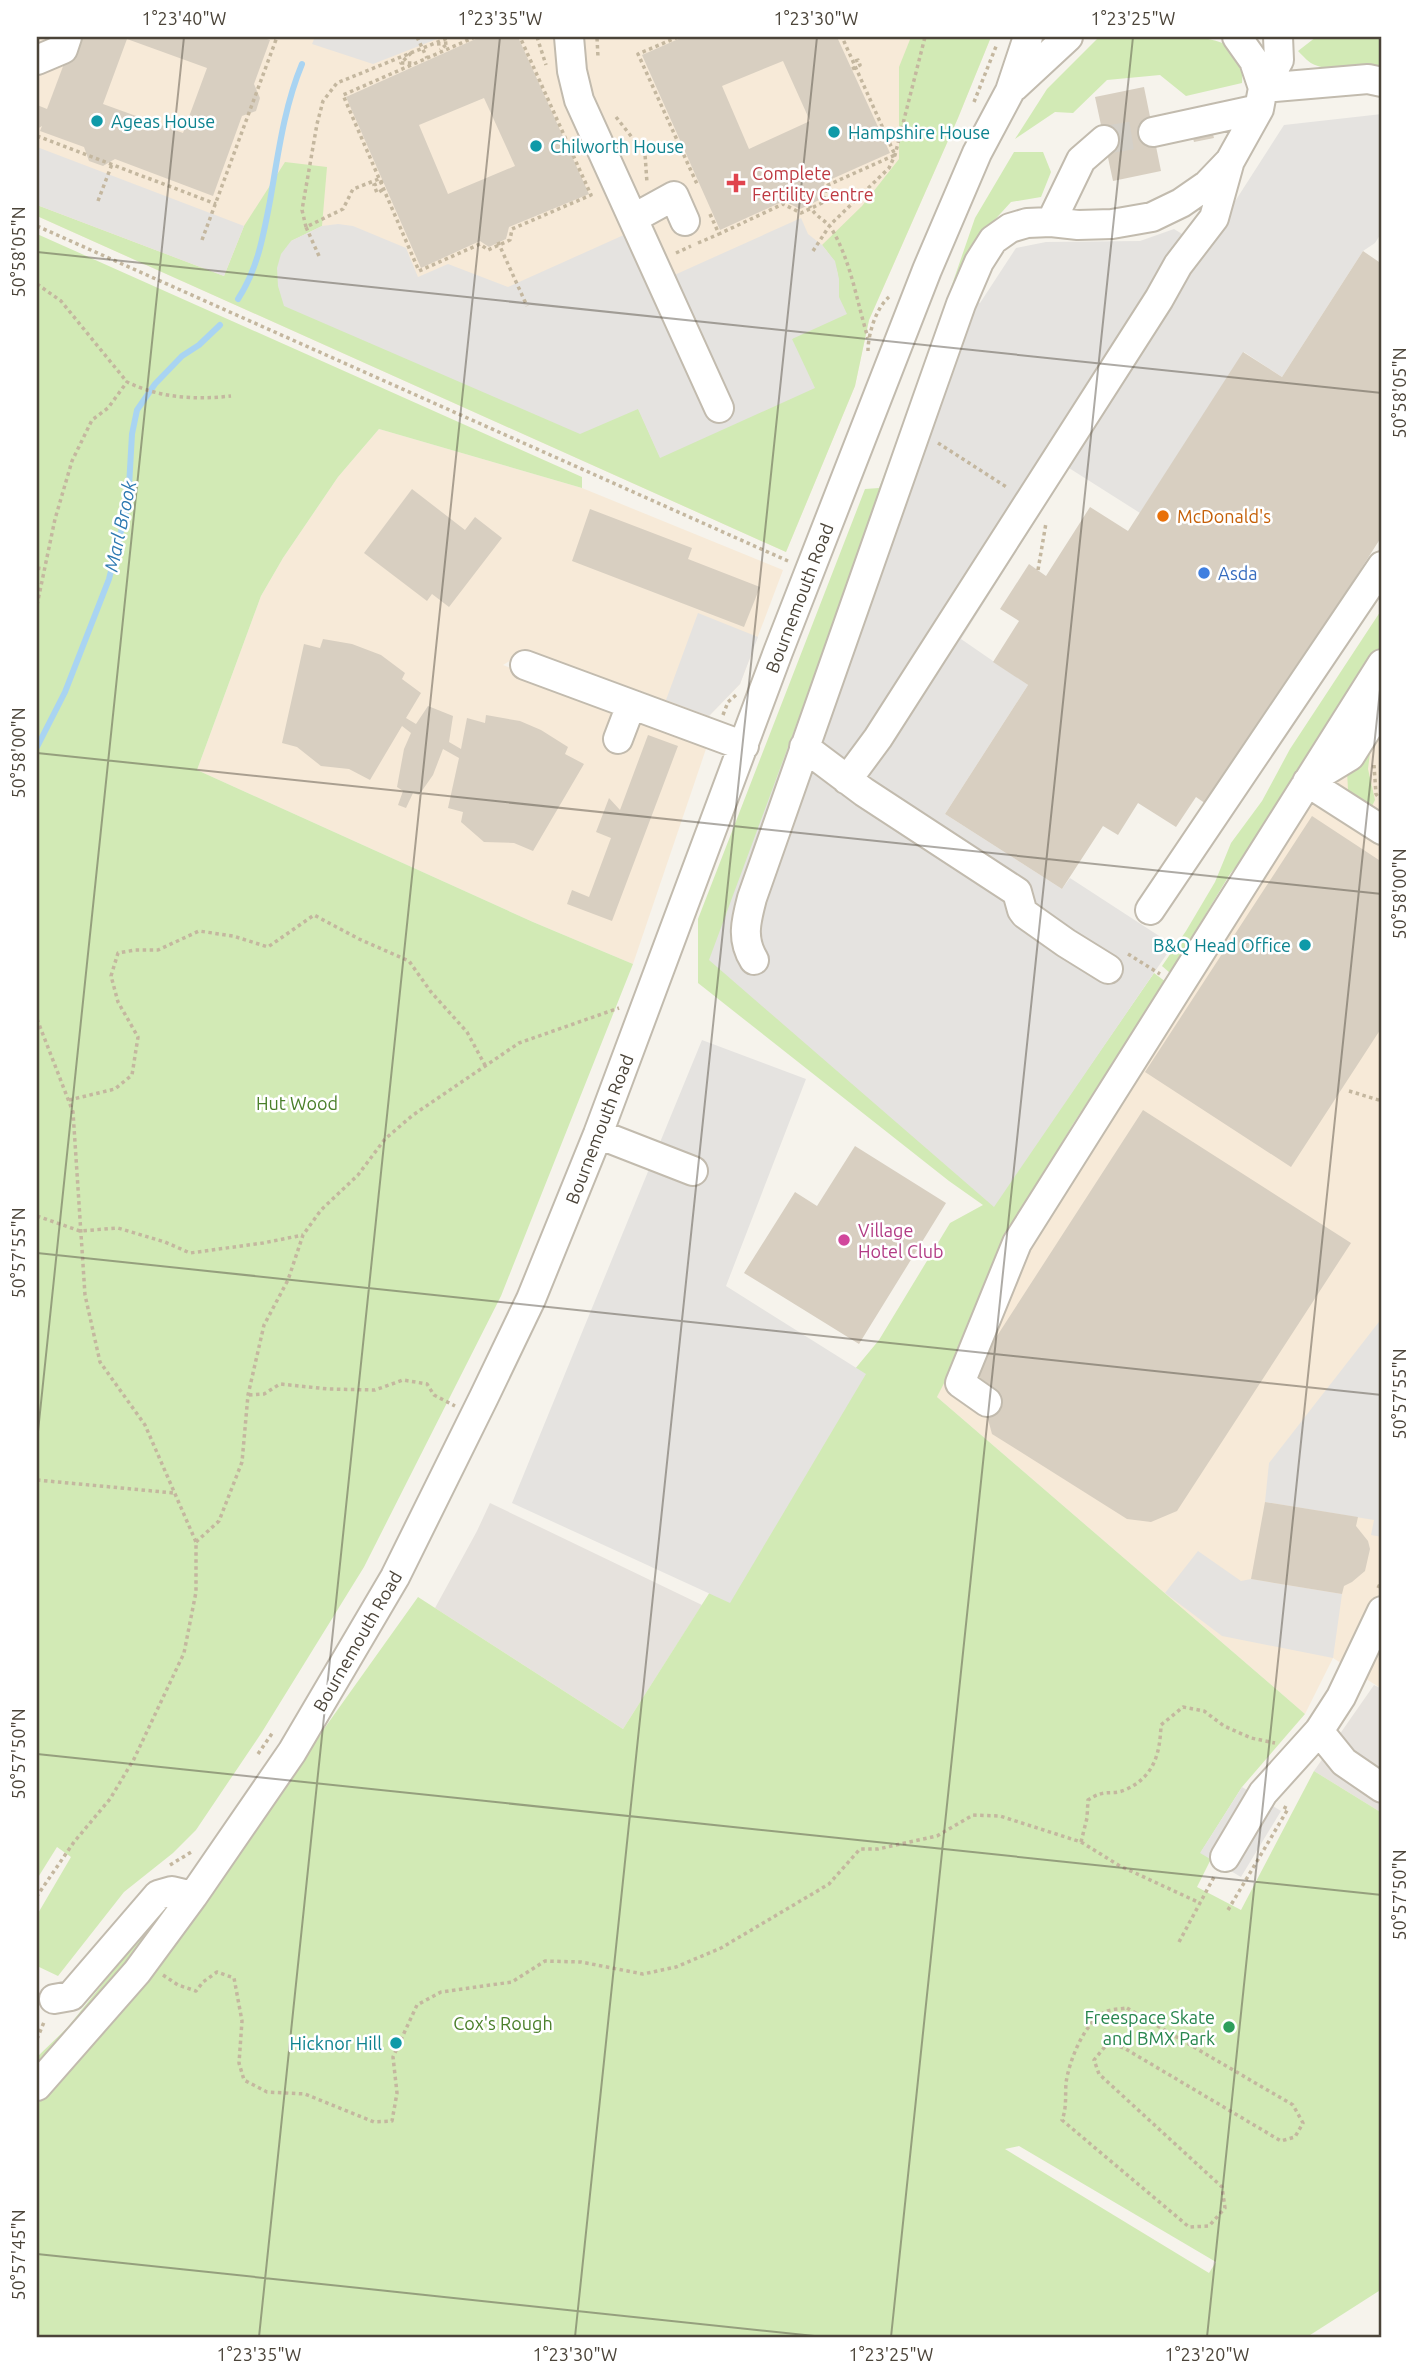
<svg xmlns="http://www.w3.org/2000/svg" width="1419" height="2374" font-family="Ubuntu,sans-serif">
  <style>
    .commercial { fill: #f7ead8 }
    .industrial { fill: #e6e2dd }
    .green { fill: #d2eab5; fill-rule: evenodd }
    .parking { fill: #e5e3e0 }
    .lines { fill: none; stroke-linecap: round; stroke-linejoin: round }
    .stream { stroke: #a9d4f2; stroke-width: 6 }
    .building { fill: #d8cfc1; fill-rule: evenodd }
    .minor-tunnel { stroke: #d4d0c8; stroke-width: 28; stroke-dasharray: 28 14; stroke-linecap: butt }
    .minor-casing { stroke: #c2bbae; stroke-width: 32 }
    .path { stroke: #c4b79f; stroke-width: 3.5; stroke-dasharray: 3.5 3.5; stroke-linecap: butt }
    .minor { stroke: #fff; stroke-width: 28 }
    .ticks { fill: none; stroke: #4b4439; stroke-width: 2; stroke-opacity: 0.45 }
    .culture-dot { fill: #0f9aa8; stroke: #fff; stroke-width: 2.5 }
    .health-dot { fill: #e0444e; stroke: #fff; stroke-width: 2.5 }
    .food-dot { fill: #e8710a; stroke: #fff; stroke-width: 2.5 }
    .shop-dot { fill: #3f7fe0; stroke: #fff; stroke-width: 2.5 }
    .hotel-dot { fill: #d1479c; stroke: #fff; stroke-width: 2.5 }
    .leisure-dot { fill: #2e9e5b; stroke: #fff; stroke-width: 2.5 }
    .labels { text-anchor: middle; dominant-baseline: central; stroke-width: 5; stroke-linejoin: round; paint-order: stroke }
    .culture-label { font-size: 18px; fill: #0d838f; stroke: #fff; text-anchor: start }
    .health-label { font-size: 18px; fill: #be3a42; stroke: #fff; text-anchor: start }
    .food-label { font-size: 18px; fill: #c56008; stroke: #fff; text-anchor: start }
    .shop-label { font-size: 18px; fill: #366cbe; stroke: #fff; text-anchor: start }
    .street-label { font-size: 18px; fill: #4b4439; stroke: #fff }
    .park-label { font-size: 18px; fill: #4a7f2a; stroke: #fff }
    .hotel-label { font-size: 18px; fill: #b23c85; stroke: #fff; text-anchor: start }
    .leisure-label { font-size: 18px; fill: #27864d; stroke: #fff; text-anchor: end }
    .water-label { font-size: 19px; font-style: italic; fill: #2e7ab2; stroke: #fff }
    .neatline { fill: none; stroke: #4b4439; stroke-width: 2.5 }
    .ticks-label { font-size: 18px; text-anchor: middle; fill: #4b4439 }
  </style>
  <rect width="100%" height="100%" fill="#f6f3ec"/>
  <!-- commercial -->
  <path class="commercial" d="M37,37H991L958,118L869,320L855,386L786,552L37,216Z
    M379,429L582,488L783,570L740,684L709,716L527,650L503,665L708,743L633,964L533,922L197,770L261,596L283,558L338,477Z
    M1382,640V1689L1333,1658L1305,1714L937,1397L1015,1225L1093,1091L1169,980Z"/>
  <!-- industrial -->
  <path class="industrial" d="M490,1503L702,1605L623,1729L435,1608L477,1531Z
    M1374,1685L1382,1689V1813L1314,1771Z"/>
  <!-- green -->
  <path class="green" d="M911,37H991L958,118L869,320L855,386L786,552L37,216V205L224,276L244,226L285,162L327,167L322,226L291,241L638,408L660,457L839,297C839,273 838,264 822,245L862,206L899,159V67Z
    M1101,37C1130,37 1212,30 1231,48C1242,58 1243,71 1242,83L1186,96L1160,75L1107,80L1073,113L1055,112L1015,139L1047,89L1097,39Z
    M1316,37H1382V67C1361,59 1338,75 1315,65C1309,63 1303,56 1298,51Z
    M1014,152H1043L1051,172L1041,197L1011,202L981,235L923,396L915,392L975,218Z
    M37,234L582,477V488L379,429L338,477L283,558L261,596L197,770L533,922L633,964L501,1296L364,1567L262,1732L196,1830L173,1853L124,1892L58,1976L37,1966V1915L71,1857L57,1847L37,1879Z
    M901,431L910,436L753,869L1013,1177L1154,973L1166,982L1073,1124L1018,1217L970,1332L937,1397L1305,1714L1242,1787L1201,1852L1211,1859L1197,1887L1241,1910L1314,1771L1382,1813V2289L1307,2337H37V2104L74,2067L197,1915L274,1799L418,1597L623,1729L840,1387L879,1340L950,1223L983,1205L949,1181L698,983V919L865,489L879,488ZM1019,2146L1216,2262L1209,2273L1005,2149Z
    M1382,609V650L1266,830L1230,874L1170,973L1162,966L1186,931L1215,882L1231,843L1262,801L1290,749Z
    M1371,745L1368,769L1375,800L1372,806L1348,790L1347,771Z
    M161,1915L164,1920L37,2073V2057L67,2028L154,1920Z"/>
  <!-- parking -->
  <path class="parking" d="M315,37H442L373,64L312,44Z
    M1382,114V232L1375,243L1363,251L1282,377L1244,352L1140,513L1069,468L961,639L1028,685L945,814L1062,889L1070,878L1173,945L994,1207L709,960L801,712L953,289L980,303L1016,248L1046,242L1140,241L1174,229L1205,248L1284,125Z
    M37,147L244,226L224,276L37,205Z
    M801,218L808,234L822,245L835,261L839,279V297L847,314L792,339L815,388L660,458L638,409L580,434L284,306L278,286L277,268L281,254L291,241L322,226L338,224L353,226L406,248L418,277L448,264L508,287L626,234L650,286Z
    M698,613L758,637L740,684L709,716L666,700Z
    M702,1040L806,1079L726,1286L866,1374L730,1603L512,1503Z
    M1382,1318V1537L1371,1535L1374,1520L1265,1502L1269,1463Z
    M1198,1551L1241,1581L1251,1579L1342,1594L1333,1658L1222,1636L1165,1593Z
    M1242,1787L1281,1811L1241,1877L1200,1853Z"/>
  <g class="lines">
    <!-- stream -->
    <path class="stream" d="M238,299C258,268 263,237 270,201C278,155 284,107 302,64
      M37,747L65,692L109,579L128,504L132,434L137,410L155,384L182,356L199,345L220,325"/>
  </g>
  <!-- building -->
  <path class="building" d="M74,37H261L270,40L254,84L260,98L256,111L242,116L213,196L115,159L103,166L89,161L84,147L40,131L42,126L37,129V105L47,109ZM127,39L207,68L183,133L103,104Z
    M480,37H518L589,194L509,227L506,239L489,247L480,241L421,268L346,97ZM484,98L515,166L448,194L419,125Z
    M683,37H837L890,153L825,182L819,200L809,205L800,209L784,201L720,230L642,55ZM783,61L810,121L749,149L722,86Z
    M1144,87L1161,171L1113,181L1095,97Z
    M1211,127L1214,138L1194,142L1191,131Z
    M1363,251L1382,264V536L1209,806L1196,797L1176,827L1138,803L1118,835L1103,826L1062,889L945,814L1028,685L993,662L1019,621L1000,609L1029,564L1046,576L1090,507L1128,531L1243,352L1282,377Z
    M412,489L465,530L475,517L502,538L449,607L432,594L427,601L364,553Z
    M590,509L692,548L688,559L760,587L744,627L572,561Z
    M323,639L352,644L381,655L405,673L402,679L421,693L406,718L416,724L428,706L453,716L449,742L461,749L467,718L485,723L486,715L520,721L541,730L568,747L565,754L584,764L533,851L514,843L484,842L461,822L463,812L448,808L459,758L443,749L433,775L419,795L413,793L406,808L398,805L403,791L397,787L404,749L411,733L402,726L370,780L349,769L321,766L297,747L282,743L304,644L320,648Z
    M648,735L678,746L612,921L567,904L572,890L589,897L611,838L596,832L609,798L620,810Z
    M1312,816L1382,862V1027L1291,1167L1145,1072Z
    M1143,1110L1351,1243L1177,1511L1151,1522L1127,1519L992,1434L986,1412L990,1385L973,1373Z
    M855,1146L946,1203L859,1344L744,1273L795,1192L817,1206Z
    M1265,1502L1358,1517L1356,1526L1368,1541L1370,1549L1365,1571L1352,1582L1344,1586L1342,1594L1251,1579Z"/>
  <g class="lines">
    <!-- minor-tunnel -->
    <path class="minor-tunnel" d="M1104,140L1153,132"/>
    <!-- minor casing -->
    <g class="minor-casing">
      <path id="minor" d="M569,37L572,71L579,100L719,408
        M1237,37L1254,61L1263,88
        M37,60L63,49L67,37
        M1014,87L1068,37
        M1263,88L1368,79L1382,82
        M1153,132L1259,109
        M634,218L674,196L685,221
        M1051,222L1081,160L1104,140
        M525,665L744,746
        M618,739L631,705
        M804,747L864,792L1017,892L1022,910L1025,914L1066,943L1108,969
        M1312,779L1350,756L1382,705
        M847,780L878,738L1159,299L1178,265L1214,218L1229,164
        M1307,782L1382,830
        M1150,910L1382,566
        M754,960C741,939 746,921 752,898L926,403L961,304L979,262L993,240L1010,228L1027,223L1051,222L1078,225L1112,224L1152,217L1181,203L1207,185L1230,161L1259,109L1263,88L1279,60L1278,37
        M598,1134L693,1171
        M987,1402L960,1383L1017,1243L1382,664
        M1319,1731L1344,1762L1382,1788
        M1225,1857L1263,1793L1319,1731L1341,1697L1382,1611
        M54,1999L71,1996L158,1895L172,1891L193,1896
        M37,2086L137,1972L193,1896L292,1752L395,1577L484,1397L531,1299L598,1134L778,652L927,270L977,153L1010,91L1028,37"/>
    </g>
    <!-- path -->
    <path class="path" d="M417,37L427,58
      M475,37L343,95L419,271L480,244L488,250L510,240L512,229L591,195L520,37
      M537,37L546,65
      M678,37L638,54L697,184
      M597,38L598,57
      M437,44L448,43L440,50
      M411,53L401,63H414
      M852,69L860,65L858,60L853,62
      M974,102L997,44
      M616,117L645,154L647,183
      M37,136L216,204
      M681,142L673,145L675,151L681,148
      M383,181L374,185L377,193L384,189
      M98,201L112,164
      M809,205C817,219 825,219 831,228C851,260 857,303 868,338
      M710,214L719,234L783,204L801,213L822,203L828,185L895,155L842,37
      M37,226L788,561
      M306,227L302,210L317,124L323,101L337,83L450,37
      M202,240L277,37
      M498,242L527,306
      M698,243L719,234
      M813,251L830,225L889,168L895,155L925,37
      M676,253L691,246
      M319,256L306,227L343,209L353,189L379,179
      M37,284L61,301L127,382
      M868,351C868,334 876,308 889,297
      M938,443L1008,488
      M37,568L44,569
      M1038,570L1046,523
      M37,605L55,519L72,461L92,420L108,408L127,382C160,398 195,400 231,396
      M723,715L728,702L736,695
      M1374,765L1376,794L1379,798
      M1128,954L1160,974
      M37,1019L73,1112L85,1295L100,1362L145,1425L196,1542V1592L184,1653L134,1759L110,1799L74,1842L37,1896
      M1349,1091L1382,1101
      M69,1100L115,1089L132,1075L138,1037L118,1002L111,976L118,953L135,950H158L199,931L233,936L268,947L314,915L359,939L409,961L431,992L467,1032L486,1067
      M37,1216L80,1231L118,1228L165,1242L190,1253L263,1243L303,1235
      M249,1395L264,1394L280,1384L328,1389L375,1390L403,1380L427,1384L434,1395L455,1406
      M37,1480L174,1493
      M196,1542L219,1521L242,1462L248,1395L264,1325L288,1280L303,1235L321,1210L358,1175L385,1139L413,1115L519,1043L619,1008
      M1378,1588L1382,1580
      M258,1754L273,1732
      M1081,1842L1087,1818L1088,1800C1106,1788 1111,1796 1125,1790C1154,1777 1160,1754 1161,1725L1183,1707L1204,1711L1224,1726L1251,1738L1275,1743
      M170,1865L193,1851
      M1228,1910L1288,1809L1282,1806
      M1179,1942L1214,1877
      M163,1975L178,1985L196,1991L203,1982L217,1972L234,1978L242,2021L239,2063L244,2080L267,2092L305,2094L374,2122L392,2121L397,2093L393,2057L417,2005L441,1992L512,1982L545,1961L581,1962L643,1974L676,1967L721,1948L829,1884L860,1849H878L937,1836L973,1815L1000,1816L1081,1842L1120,1866L1200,1903
      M1127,2008L1293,2105L1303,2123L1295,2137L1281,2141L1124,2048L1108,2043L1094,2060L1099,2074L1222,2187L1225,2208L1209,2226L1189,2227L1062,2120C1067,2107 1065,2096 1066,2083C1069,2061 1084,2023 1105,2012C1111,2009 1121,2009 1127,2008Z
      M37,2039L44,2022"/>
    <!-- minor -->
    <use href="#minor" class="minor"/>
  </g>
  <!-- ticks -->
  <path class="ticks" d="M37,252L1382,393M37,753L1382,894M37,1253L1382,1395M37,1441L184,37M37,1754L1382,1895M37,2254L824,2337M259,2337L500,37M575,2337L817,37M891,2337L1133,37M1207,2337L1382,671"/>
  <!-- markers -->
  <g class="culture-dot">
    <circle cx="97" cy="121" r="7"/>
    <circle cx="834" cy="132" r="7"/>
    <circle cx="536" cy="146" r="7"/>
    <circle cx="1305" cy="945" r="7"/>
    <circle cx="396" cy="2043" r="7"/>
  </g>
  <path class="health-dot" d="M732.5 172.5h7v7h7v7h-7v7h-7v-7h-7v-7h7z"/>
  <circle class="food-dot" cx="1163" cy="516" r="7"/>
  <circle class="shop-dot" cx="1204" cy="573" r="7"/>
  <circle class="hotel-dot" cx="844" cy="1240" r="7"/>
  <circle class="leisure-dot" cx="1229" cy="2027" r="7"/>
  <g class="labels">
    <!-- culture labels -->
    <g class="culture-label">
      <text x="111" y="121">Ageas House</text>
      <text x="848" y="132">Hampshire House</text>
      <text x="550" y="146">Chilworth House</text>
      <text x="1291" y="945" text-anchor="end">B&amp;Q Head Office</text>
      <text x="382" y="2043" text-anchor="end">Hicknor Hill</text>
    </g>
    <!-- health labels -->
    <g class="health-label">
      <text x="752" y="173">Complete<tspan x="752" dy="21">Fertility Centre</tspan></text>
    </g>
    <!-- food labels -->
    <g class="food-label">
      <text x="1177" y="516">McDonald's</text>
    </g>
    <!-- shop labels -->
    <g class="shop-label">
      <text x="1218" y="573">Asda</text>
    </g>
    <!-- street labels -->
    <g class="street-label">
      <text transform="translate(799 598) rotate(-69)">Bournemouth Road</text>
      <text transform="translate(599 1129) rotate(-69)">Bournemouth Road</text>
      <text transform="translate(357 1641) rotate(-60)">Bournemouth Road</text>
    </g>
    <!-- park labels -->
    <g class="park-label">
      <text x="297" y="1103">Hut Wood</text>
      <text x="503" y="2023">Cox's Rough</text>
    </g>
    <!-- hotel labels -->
    <g class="hotel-label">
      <text x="858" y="1230">Village<tspan x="858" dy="21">Hotel Club</tspan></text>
    </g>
    <!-- leisure labels -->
    <g class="leisure-label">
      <text x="1215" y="2017">Freespace Skate<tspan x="1215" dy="21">and BMX Park</tspan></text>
    </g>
    <!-- water labels -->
    <g class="water-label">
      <text transform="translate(120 526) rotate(-78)">Marl Brook</text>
    </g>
  </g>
  <!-- border -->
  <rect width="1419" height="2374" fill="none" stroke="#ffffff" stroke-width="77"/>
  <rect x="38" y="38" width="1342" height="2298" class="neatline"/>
  <g class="ticks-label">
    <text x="184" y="25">1°23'40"W</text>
    <text x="500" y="25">1°23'35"W</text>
    <text x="816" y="25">1°23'30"W</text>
    <text x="1133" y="25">1°23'25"W</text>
    <text transform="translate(19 252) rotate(-90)" y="6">50°58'05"N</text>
    <text transform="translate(1400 393) rotate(-90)" y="6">50°58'05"N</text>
    <text transform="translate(19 753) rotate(-90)" y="6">50°58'00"N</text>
    <text transform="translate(1400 894) rotate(-90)" y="6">50°58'00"N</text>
    <text transform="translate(19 1253) rotate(-90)" y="6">50°57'55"N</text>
    <text transform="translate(1400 1394) rotate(-90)" y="6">50°57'55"N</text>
    <text transform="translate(19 1754) rotate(-90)" y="6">50°57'50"N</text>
    <text transform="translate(1400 1895) rotate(-90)" y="6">50°57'50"N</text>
    <text transform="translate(19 2255) rotate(-90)" y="6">50°57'45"N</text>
    <text x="259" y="2361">1°23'35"W</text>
    <text x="575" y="2361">1°23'30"W</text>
    <text x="891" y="2361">1°23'25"W</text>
    <text x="1207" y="2361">1°23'20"W</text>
  </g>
</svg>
